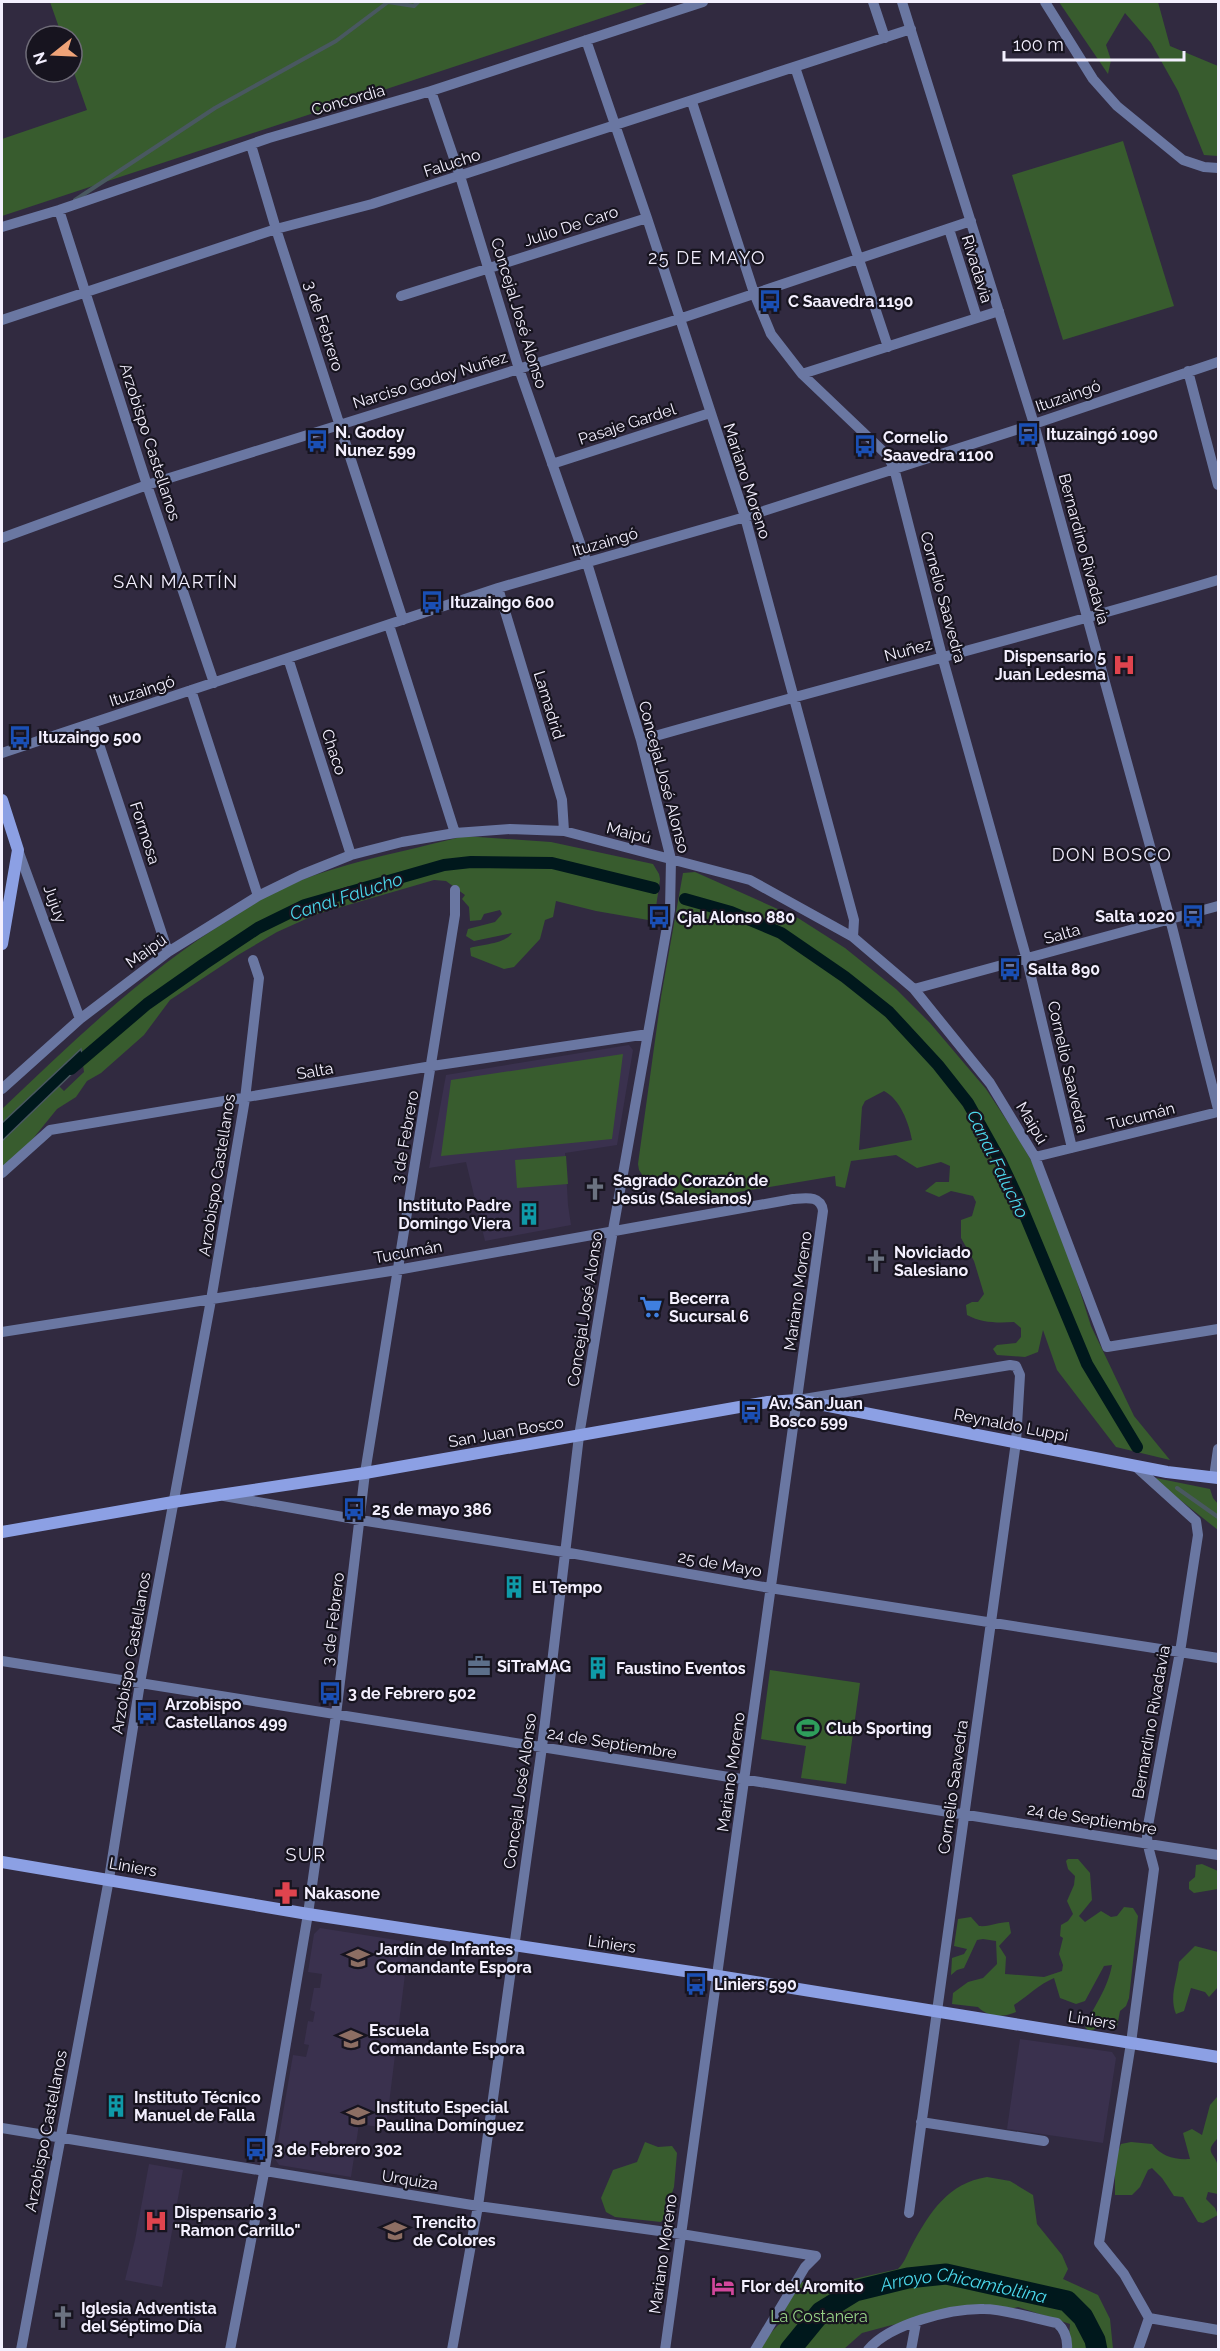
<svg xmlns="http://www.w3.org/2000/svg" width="1220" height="2351" font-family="Raleway,sans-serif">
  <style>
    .built { fill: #3a314e }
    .green { fill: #385c2e; fill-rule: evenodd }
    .water { fill: #00181c; stroke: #495860; stroke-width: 1.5 }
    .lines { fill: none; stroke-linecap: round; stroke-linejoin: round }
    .stream { stroke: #495860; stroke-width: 4 }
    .canal { stroke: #00181c; stroke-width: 12 }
    .river { stroke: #00181c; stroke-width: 21 }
    .street { stroke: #6a77a2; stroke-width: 10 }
    .secondary { stroke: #8ca0e4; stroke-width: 12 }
    .labels { text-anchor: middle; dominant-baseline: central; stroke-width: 4.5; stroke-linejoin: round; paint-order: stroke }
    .street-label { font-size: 16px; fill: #f3effe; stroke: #17141f }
    .poi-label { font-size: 16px; font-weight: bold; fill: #f3effe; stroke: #17141f; text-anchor: start }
    .park-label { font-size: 16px; fill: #97d387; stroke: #17141f }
    .neighbourhood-label { font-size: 18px; letter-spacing: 1.5px; fill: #f3effe; stroke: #17141f }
    .water-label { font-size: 18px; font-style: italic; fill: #4bd8ec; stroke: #17141f }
  </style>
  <rect width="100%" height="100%" fill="#312a40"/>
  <!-- built -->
  <path class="built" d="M629,1045L633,1050L617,1145L565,1153L568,1205L571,1225L485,1241L466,1162L429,1168L446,1075Z
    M320,1928L409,1942L386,2128L359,2124L351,2177L279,2165L275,2159L293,2055L306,2057L309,2045L304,2044L308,2021L313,2022L315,2012L310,2010L314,1988H320L322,1974L308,1972L314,1934Z
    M1020,2039L1112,2052L1116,2058L1103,2143L1007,2129Z
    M149,2164L183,2170L162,2287L125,2280L135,2240Z"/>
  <!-- green -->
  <path class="green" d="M50,2H650L2,216V139L87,110L72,67V36H62Z
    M1059,2H1158L1170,46L1218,66V156L1204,155L1178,91L1151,43L1125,13L1106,45L1111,60L1108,74Z
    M1123,141L1174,306L1063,340L1012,175Z
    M464,836L551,842L653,864L659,874L660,879L654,921L596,911L556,901L553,917L545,920L540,939L514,967L504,969L471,956L470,948C483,944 505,944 512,933L474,941L466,936L468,929L495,922L502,914L500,910L484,914L481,920L470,921L469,907L462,899L465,895L446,881L434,880L317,914L277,932L238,955L170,1000L144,1035L101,1073L87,1081L76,1097L57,1109L27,1146L2,1167V1141L59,1086L64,1091L84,1072L81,1050L2,1123V1109C76,1039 149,967 237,915C251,906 265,896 280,889C337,863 404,852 464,836Z
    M695,872L798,918L845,948L896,989L930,1023L986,1089L1017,1136L1040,1176L1060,1228L1091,1326L1134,1416L1170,1460L1116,1447L1057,1370L1043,1330L1038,1352L1025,1357L997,1355L993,1349L997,1345L1016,1343L1021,1337V1328L1014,1322C997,1323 982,1323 967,1315L966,1305L972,1302H978L984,1294L974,1261L961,1238V1220L972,1216L976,1202L973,1196L951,1191L939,1197L925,1191L936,1182H949L950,1166L941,1162L917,1168L896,1155L851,1161L845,1188L836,1186L835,1176L673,1203L672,1181L643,1176L639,1170L638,1164L661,997L683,873ZM884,1091C900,1099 909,1123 912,1140L859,1150L862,1107L865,1101Z
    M623,1054L612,1139L441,1156L451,1080Z
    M566,1156L568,1184L517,1188L515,1160Z
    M1151,1477L1210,1489L1213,1498L1218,1504V1530Z
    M770,1670L860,1683L846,1784L801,1778L806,1746L761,1739Z
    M1068,1859H1078L1090,1873L1092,1900L1079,1916L1085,1922L1101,1911L1111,1917L1117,1916L1124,1907L1133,1908L1138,1916L1129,1998L1126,2006L1120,2011L1117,2027L1107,2025L1089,2031L1085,2027C1095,2003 1107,1991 1112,1965L1104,1966L1085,2001L1076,2004L1060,1998L1054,1978C1038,1985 1028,1996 1014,2005L1016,2012C1003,2018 987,2017 978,2007L952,2004L953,1993L968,1982L983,1978L997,1964L996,1941L983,1939L977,1940L964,1968L957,1970L951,1975L952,1958L964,1954L967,1949L954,1946L958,1919L971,1917L979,1926C990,1927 998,1922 1009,1922L1011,1933L999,1946L1006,1957L1005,1974L1044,1977L1062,1971L1063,1965L1059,1954L1063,1938L1060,1936L1061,1925L1068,1921L1073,1914L1067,1901L1074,1885L1075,1876L1068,1869L1066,1861Z
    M1202,1864L1218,1871V1889L1194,1893L1189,1889V1882L1195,1877L1196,1865Z
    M1195,1946L1218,1952V1987L1209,1997L1205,1992L1191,1988L1184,2011L1176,2014C1169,1996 1177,1982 1179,1962Z
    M1217,2097L1218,2138C1202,2154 1217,2153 1218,2168C1219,2177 1218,2185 1218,2194L1208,2192L1206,2199L1215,2208L1218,2215L1203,2223L1198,2222L1183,2197L1174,2196L1162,2178L1152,2168L1148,2170L1140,2187L1132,2195H1115V2160L1121,2144L1131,2142L1152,2144C1161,2156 1174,2160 1190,2159L1183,2133L1192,2129L1202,2135L1210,2105Z
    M645,2142L658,2147L672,2146L677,2153L674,2187L671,2196L665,2199L667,2214L661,2222L615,2217L606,2212L601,2198L613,2170L637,2162Z
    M987,2177L1010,2181L1033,2195L1037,2224L1062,2255L1068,2269L1063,2279L1098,2295L1110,2319L1113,2349H1068L1070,2324L1018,2307L1010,2309L980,2305L888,2326L862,2333L844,2349L755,2350L781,2322L795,2282L836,2283L898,2269C905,2262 907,2254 912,2245C930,2212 948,2183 987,2177Z"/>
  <!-- water -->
  <path class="water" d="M81,1049L84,1062L2,1141V1123Z"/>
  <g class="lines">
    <!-- stream -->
    <path class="stream" d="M75,200L215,108L336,41L388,2L414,6L418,2
      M1177,1488L1218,1517"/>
    <!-- canal -->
    <path class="canal" d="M685,899L731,912L781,933L845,977L889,1012L938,1065L968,1103L1001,1162L1017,1196L1087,1364L1137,1447
      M71,1069L147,1004L204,964L258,928L305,905L444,865L471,862L552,863L654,888"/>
    <!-- river -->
    <path class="river" id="s1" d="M790,2350L821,2312L855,2291L908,2278L946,2274L1067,2301L1083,2317L1095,2340L1097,2350"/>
    <!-- street -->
    <path class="street" d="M873,2L885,38
      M902,2L1034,424L1170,919L1218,1109
      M1045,2L1093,79L1117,106L1183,160L1204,167L1218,168
      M586,40L647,218L745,517L854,920L853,937
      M795,67L888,347
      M431,91L460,176L519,369L587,563L641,740L671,859L670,910L613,1230L579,1436L542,1747L478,2206L452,2350
      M692,102L754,293L771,334L802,374L887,455L894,468L942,656L1027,960L1072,1148
      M251,145L276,229L403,620
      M59,210L147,485L214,683
      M2,227L59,210L269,138L431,91L703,2
      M949,229L977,318
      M401,296L647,218
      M2,320L276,229L372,204L911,29
      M1188,371L1218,485
      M802,374L999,311
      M552,464L710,413
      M2,538L147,485L679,319L971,221
      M498,588L562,800L564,831
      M389,625L455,833
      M288,658L351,855
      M191,690L258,896
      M92,723L168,952
      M641,740C833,685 1027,637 1218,580
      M2,753L498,588L745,517L1034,424L1218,362
      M18,850L80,1019
      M914,989L1218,906
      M2,1089L80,1019L168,952L258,896L301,875L351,855L402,842L455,833L510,829L564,831L750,880L853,937L914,989L990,1083L1035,1157L1107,1347L1218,1329
      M1035,1157L1218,1112
      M2,1173L50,1130L432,1066L648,1034
      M2,1332L397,1270L793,1199C806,1198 821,1195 823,1211L665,2350
      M804,1399L1010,1365L1016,1366L1020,1375L1016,1442L909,2213
      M1134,1465L1196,1521L1198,1535L1180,1652L1147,1831C1146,1845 1151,1855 1154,1869L1131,2043L1099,2243L1124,2274L1149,2318L1138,2350
      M1214,1477L1218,1449
      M224,1496L360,1520L564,1552L770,1588L1218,1658
      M2,1661L1218,1855
      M921,2122L1044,2141
      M2,2128L478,2206L681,2234L816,2256
      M1149,2318L1218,2330
      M21,2350L109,1879L140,1683L211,1300L245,1099L259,978L253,960
      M230,2350L264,2173L308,1914L336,1715L365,1473L455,915V890
      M755,2350L805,2267L816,2256
      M868,2350C889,2324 952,2308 984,2309C1005,2309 1036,2319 1057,2323C1065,2330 1068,2339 1067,2350
      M911,2350L916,2323"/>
    <!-- secondary -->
    <path class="secondary" d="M2,800L18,850L2,944
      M2,1532L173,1502L365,1473L768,1402L798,1400L1167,1472L1218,1478
      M2,1862L308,1914L718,1976L1218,2057"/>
  </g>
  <!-- icons -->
  <defs>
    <g id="bus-bare" transform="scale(1.8)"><path d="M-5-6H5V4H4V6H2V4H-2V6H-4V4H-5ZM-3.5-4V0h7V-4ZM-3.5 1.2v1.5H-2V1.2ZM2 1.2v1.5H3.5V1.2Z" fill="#1a4fb4" stroke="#17141f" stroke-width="2.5" paint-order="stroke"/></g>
    <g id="hospital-bare" transform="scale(1.8)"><path d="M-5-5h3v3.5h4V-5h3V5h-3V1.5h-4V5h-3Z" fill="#e0444e" stroke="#17141f" stroke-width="2.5" paint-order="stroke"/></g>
    <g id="church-bare" transform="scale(1.8)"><path d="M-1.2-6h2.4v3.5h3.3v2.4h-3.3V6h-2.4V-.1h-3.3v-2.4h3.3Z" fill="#6b7280" stroke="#17141f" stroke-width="2.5" paint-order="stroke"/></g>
    <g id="building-bare" transform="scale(1.8)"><path d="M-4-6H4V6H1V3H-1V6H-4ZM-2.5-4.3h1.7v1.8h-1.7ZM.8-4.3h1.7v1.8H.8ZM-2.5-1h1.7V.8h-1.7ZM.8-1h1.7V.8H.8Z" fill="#0f9aa8" stroke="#17141f" stroke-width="2.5" paint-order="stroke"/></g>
    <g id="supermarket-bare" transform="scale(1.8)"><path d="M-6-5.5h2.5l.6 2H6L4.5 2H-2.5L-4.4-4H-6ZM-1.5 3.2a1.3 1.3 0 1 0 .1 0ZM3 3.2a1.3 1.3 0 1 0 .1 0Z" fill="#3f7fe0" stroke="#17141f" stroke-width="2.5" paint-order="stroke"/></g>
    <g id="office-bare" transform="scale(1.8)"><path d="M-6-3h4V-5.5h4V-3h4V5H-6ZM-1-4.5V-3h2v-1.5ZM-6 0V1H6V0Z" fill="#5c6f8a" stroke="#17141f" stroke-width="2.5" paint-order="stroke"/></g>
    <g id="stadium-bare" transform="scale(1.8)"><path d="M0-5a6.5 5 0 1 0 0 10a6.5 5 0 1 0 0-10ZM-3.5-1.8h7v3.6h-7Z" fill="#2e9e5b" stroke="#17141f" stroke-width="2.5" paint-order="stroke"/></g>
    <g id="pharmacy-bare" transform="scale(1.8)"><path d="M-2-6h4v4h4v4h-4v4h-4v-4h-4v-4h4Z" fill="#e0444e" stroke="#17141f" stroke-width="2.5" paint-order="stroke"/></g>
    <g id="school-bare" transform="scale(1.8)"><path d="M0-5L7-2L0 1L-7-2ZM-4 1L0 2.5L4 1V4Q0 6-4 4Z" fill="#8d6e63" stroke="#17141f" stroke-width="2.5" paint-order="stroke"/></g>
    <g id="hotel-bare" transform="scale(1.8)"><path d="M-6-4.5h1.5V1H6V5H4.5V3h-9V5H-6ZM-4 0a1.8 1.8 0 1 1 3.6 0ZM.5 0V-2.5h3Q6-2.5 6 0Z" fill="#d1479c" stroke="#17141f" stroke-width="2.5" paint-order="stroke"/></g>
  </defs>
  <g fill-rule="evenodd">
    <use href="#bus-bare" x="770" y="301"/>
    <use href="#bus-bare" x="1028" y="434"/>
    <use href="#bus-bare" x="317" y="441"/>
    <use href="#bus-bare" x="865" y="446"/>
    <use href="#bus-bare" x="432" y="602"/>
    <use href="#hospital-bare" x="1124" y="665"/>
    <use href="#bus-bare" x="20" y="737"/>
    <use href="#bus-bare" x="1193" y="916"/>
    <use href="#bus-bare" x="659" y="917"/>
    <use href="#bus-bare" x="1010" y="969"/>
    <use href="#church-bare" x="595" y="1189"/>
    <use href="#building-bare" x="529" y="1214"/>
    <use href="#church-bare" x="876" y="1261"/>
    <use href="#supermarket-bare" x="651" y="1307"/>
    <use href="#bus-bare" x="751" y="1412"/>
    <use href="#bus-bare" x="354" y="1509"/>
    <use href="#building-bare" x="514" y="1587"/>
    <use href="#office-bare" x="479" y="1666"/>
    <use href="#building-bare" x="598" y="1668"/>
    <use href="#bus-bare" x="330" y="1693"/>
    <use href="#bus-bare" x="147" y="1713"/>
    <use href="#stadium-bare" x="808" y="1728"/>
    <use href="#pharmacy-bare" x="286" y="1893"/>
    <use href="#school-bare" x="358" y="1958"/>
    <use href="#bus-bare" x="696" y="1984"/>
    <use href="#school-bare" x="351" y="2039"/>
    <use href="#building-bare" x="116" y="2106"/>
    <use href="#school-bare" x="358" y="2116"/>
    <use href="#bus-bare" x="256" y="2149"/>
    <use href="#hospital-bare" x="156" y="2221"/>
    <use href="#school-bare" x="395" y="2231"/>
    <use href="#hotel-bare" x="723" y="2286"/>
    <use href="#church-bare" x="63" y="2317"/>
  </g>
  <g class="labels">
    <!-- street labels -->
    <g class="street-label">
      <text transform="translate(348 100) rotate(-16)">Concordia</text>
      <text transform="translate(452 163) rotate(-18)">Falucho</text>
      <text transform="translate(571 226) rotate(-18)">Julio De Caro</text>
      <text transform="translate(977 269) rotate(73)">Rivadavia</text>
      <text transform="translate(519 313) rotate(73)">Concejal José Alonso</text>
      <text transform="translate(324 326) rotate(72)">3 de Febrero</text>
      <text transform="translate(430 380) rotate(-17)">Narciso Godoy Nuñez</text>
      <text transform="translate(1068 396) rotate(-19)">Ituzaingó</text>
      <text transform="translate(627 424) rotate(-18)">Pasaje Gardel</text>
      <text transform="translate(150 442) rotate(72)">Arzobispo Castellanos</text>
      <text transform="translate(747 481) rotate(72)">Mariano Moreno</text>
      <text transform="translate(605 542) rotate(-16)">Ituzaingó</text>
      <text transform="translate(1084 549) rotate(75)">Bernardino Rivadavia</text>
      <text transform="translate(943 597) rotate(75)">Cornelio Saavedra</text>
      <text transform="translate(908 650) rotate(-15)">Nuñez</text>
      <text transform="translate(142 691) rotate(-18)">Ituzaingó</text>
      <text transform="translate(549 705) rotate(73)">Lamadrid</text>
      <text transform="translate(334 752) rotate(72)">Chaco</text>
      <text transform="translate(664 777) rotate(75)">Concejal José Alonso</text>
      <text transform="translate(145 833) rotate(72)">Formosa</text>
      <text transform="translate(629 833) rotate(14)">Maipú</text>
      <text transform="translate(55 904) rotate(70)">Jujuy</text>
      <text transform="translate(1062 934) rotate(-16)">Salta</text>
      <text transform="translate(146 951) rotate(-36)">Maipú</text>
      <text transform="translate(1068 1067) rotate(77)">Cornelio Saavedra</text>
      <text transform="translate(315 1071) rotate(-10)">Salta</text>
      <text transform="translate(1141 1116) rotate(-14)">Tucumán</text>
      <text transform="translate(1032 1123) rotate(59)">Maipú</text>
      <text transform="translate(405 1137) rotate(-80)">3 de Febrero</text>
      <text transform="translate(217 1175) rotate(-81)">Arzobispo Castellanos</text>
      <text transform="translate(408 1252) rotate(-10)">Tucumán</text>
      <text transform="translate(798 1291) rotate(-82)">Mariano Moreno</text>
      <text transform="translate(585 1309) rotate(-81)">Concejal José Alonso</text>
      <text transform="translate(1011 1425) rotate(11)">Reynaldo Luppi</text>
      <text transform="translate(506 1432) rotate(-10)">San Juan Bosco</text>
      <text transform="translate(720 1564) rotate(10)">25 de Mayo</text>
      <text transform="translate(333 1619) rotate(-83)">3 de Febrero</text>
      <text transform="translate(131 1653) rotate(-80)">Arzobispo Castellanos</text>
      <text transform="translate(1151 1722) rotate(-80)">Bernardino Rivadavia</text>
      <text transform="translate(612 1743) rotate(9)">24 de Septiembre</text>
      <text transform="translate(731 1772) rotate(-82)">Mariano Moreno</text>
      <text transform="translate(953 1787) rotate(-82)">Cornelio Saavedra</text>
      <text transform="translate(520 1791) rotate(-82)">Concejal José Alonso</text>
      <text transform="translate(1092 1819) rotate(9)">24 de Septiembre</text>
      <text transform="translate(133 1867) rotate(10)">Liniers</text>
      <text transform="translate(612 1944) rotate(8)">Liniers</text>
      <text transform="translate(1092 2020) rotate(9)">Liniers</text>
      <text transform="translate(46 2131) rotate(-79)">Arzobispo Castellanos</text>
      <text transform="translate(410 2180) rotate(9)">Urquiza</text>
      <text transform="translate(663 2254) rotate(-82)">Mariano Moreno</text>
    </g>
    <!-- poi labels -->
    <g class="poi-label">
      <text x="788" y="301">C Saavedra 1190</text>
      <text x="335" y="432">N. Godoy<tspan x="335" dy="18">Nunez 599</tspan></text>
      <text x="1046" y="434">Ituzaingó 1090</text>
      <text x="883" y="437">Cornelio<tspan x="883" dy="18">Saavedra 1100</tspan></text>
      <text x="450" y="602">Ituzaingo 600</text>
      <text x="1106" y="656" text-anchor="end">Dispensario 5<tspan x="1106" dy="18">Juan Ledesma</tspan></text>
      <text x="38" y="737">Ituzaingo 500</text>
      <text x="1175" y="916" text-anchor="end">Salta 1020</text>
      <text x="677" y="917">Cjal Alonso 880</text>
      <text x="1028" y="969">Salta 890</text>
      <text x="613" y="1180">Sagrado Corazón de<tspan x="613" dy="18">Jesús (Salesianos)</tspan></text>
      <text x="511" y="1205" text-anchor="end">Instituto Padre<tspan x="511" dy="18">Domingo Viera</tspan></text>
      <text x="894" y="1252">Noviciado<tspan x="894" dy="18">Salesiano</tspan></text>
      <text x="669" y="1298">Becerra<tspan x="669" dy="18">Sucursal 6</tspan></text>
      <text x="769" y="1403">Av. San Juan<tspan x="769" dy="18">Bosco 599</tspan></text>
      <text x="372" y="1509">25 de mayo 386</text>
      <text x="532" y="1587">El Tempo</text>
      <text x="497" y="1666">SiTraMAG</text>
      <text x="616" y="1668">Faustino Eventos</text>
      <text x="348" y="1693">3 de Febrero 502</text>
      <text x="165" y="1704">Arzobispo<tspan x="165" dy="18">Castellanos 499</tspan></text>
      <text x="826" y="1728">Club Sporting</text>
      <text x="304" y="1893">Nakasone</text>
      <text x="376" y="1949">Jardín de Infantes<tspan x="376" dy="18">Comandante Espora</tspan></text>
      <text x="714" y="1984">Liniers 590</text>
      <text x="369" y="2030">Escuela<tspan x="369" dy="18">Comandante Espora</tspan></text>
      <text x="134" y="2097">Instituto Técnico<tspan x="134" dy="18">Manuel de Falla</tspan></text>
      <text x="376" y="2107">Instituto Especial<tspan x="376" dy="18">Paulina Domínguez</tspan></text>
      <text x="274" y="2149">3 de Febrero 302</text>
      <text x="174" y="2212">Dispensario 3<tspan x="174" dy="18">"Ramon Carrillo"</tspan></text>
      <text x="413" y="2222">Trencito<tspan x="413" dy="18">de Colores</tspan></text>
      <text x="741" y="2286">Flor del Aromito</text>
      <text x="81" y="2308">Iglesia Adventista<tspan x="81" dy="18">del Séptimo Día</tspan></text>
    </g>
    <!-- park labels -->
    <g class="park-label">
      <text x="819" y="2316">La Costanera</text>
    </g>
    <!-- neighbourhood labels -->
    <g class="neighbourhood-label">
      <text x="707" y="257">25 DE MAYO</text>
      <text x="176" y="581">SAN MARTÍN</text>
      <text x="1112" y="854">DON BOSCO</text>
      <text x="306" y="1854">SUR</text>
    </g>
    <!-- water labels -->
    <g class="water-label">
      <text transform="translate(346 896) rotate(-18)">Canal Falucho</text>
      <text transform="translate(998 1164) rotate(64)">Canal Falucho</text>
      <text stroke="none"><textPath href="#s1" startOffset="200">Arroyo Chicamtoltina</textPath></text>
    </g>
  </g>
  <!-- border -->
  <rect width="1220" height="2351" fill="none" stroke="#f3effe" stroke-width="6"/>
  <!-- north arrow -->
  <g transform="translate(54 54) rotate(252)"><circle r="28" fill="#17141f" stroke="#6f6c78" stroke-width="1.5"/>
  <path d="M0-4.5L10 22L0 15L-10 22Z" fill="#efa378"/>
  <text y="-9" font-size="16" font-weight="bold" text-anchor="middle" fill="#f3effe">N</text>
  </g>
  <!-- scale -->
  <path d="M1004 51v9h180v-9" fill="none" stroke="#f3effe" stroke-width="3"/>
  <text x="1013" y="51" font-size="18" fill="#f3effe" stroke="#17141f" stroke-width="4.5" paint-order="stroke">100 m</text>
</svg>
